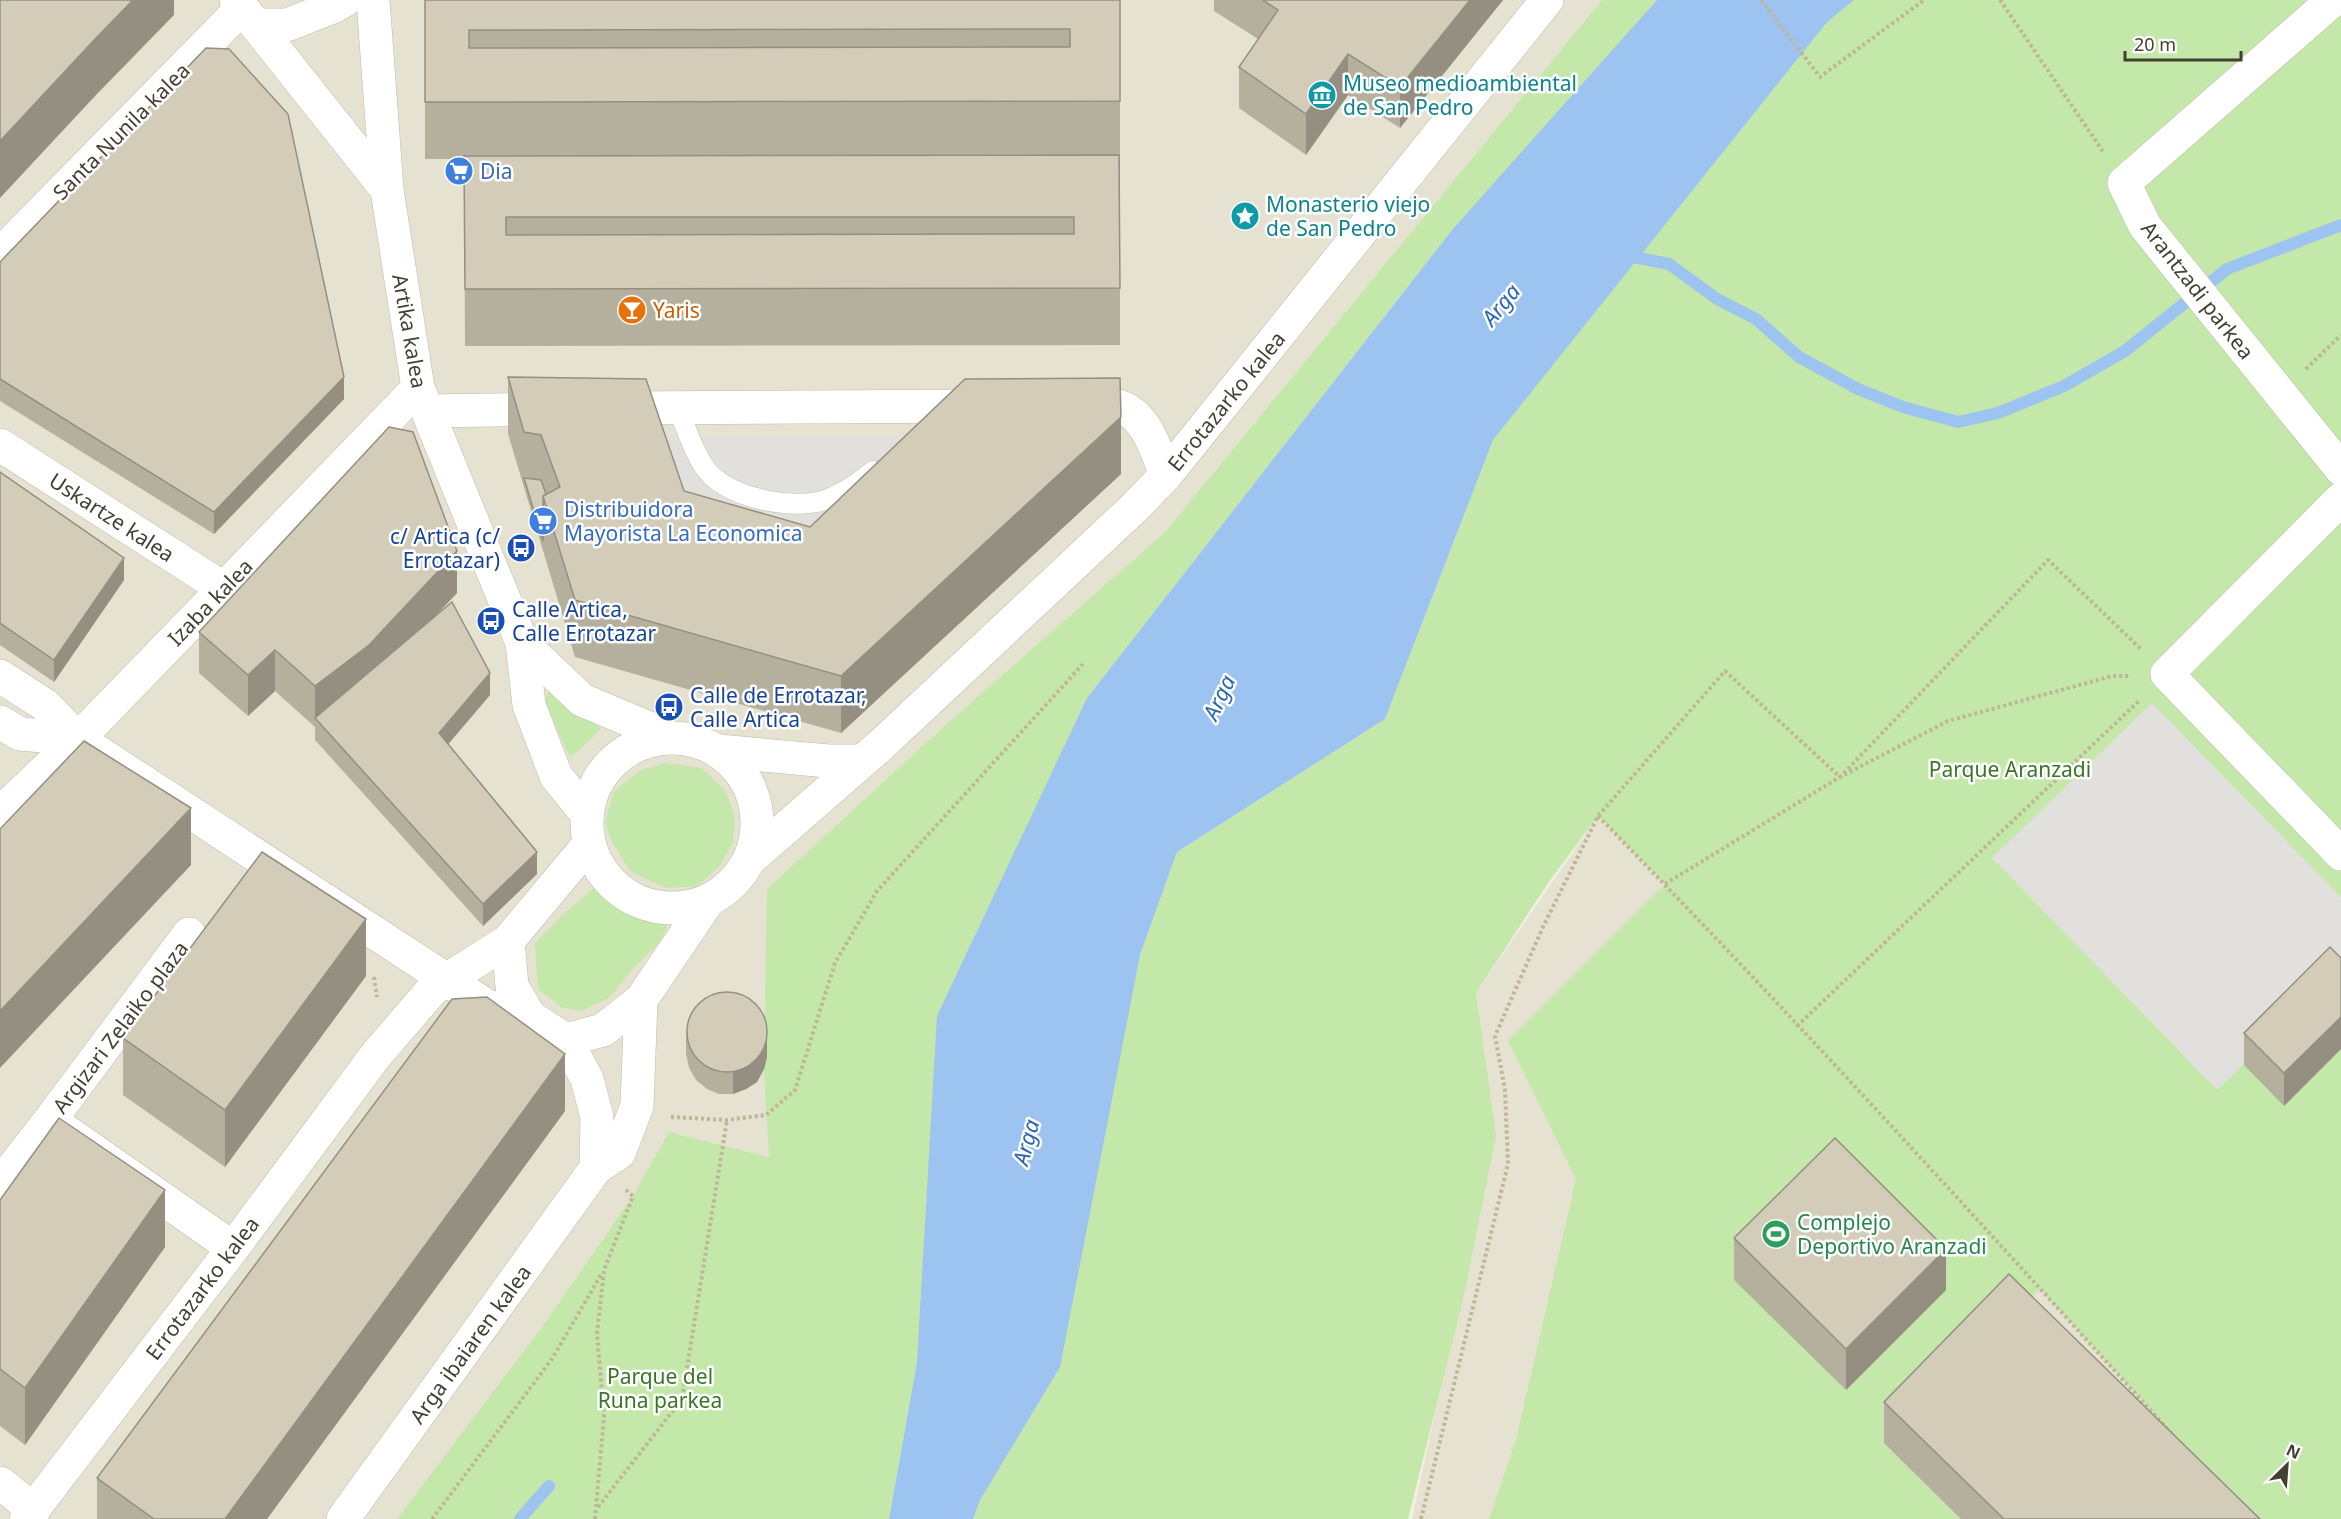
<svg xmlns="http://www.w3.org/2000/svg" width="2341" height="1519" font-family="'Noto Sans',sans-serif">
  <style>
    .residential { fill: #e6e2d1 }
    .green { fill: #c4e7aa }
    .parking { fill: #e2e0dc }
    .water { fill: #9dc3f0 }
    .lines { fill: none; stroke-linecap: round; stroke-linejoin: round }
    .stream { stroke: #9dc3f0; stroke-width: 12 }
    .service-casing { stroke: #c0bba8; stroke-width: 21 }
    .minor-casing { stroke: #c0bba8; stroke-width: 34 }
    .tertiary-casing { stroke: #c0bba8; stroke-width: 34 }
    .path { stroke: #bfb697; stroke-width: 4; stroke-dasharray: 3 3; stroke-linecap: butt }
    .service { stroke: #fff; stroke-width: 20 }
    .minor { stroke: #fff; stroke-width: 33 }
    .tertiary { stroke: #fff; stroke-width: 33 }
    .wall { fill: #b5af9e }
    .shaded-wall { fill: #948f81 }
    .building { fill: #d3ccb8; stroke: #948f81; stroke-width: 1.5; fill-rule: evenodd }
    .labels { text-anchor: middle; dominant-baseline: central; stroke-width: 5; stroke-linejoin: round; paint-order: stroke }
    .culture-label { font-size: 21px; fill: #0d838f; stroke: #fff; text-anchor: start }
    .street-label { font-size: 21px; fill: #433f33; stroke: #fff }
    .shop-label { font-size: 21px; fill: #366cbe; stroke: #fff; text-anchor: start }
    .food-label { font-size: 21px; fill: #c56008; stroke: #fff; text-anchor: start }
    .transit-label { font-size: 21px; fill: #164399; stroke: #fff; text-anchor: start }
    .park-label { font-size: 21px; fill: #3a7526; stroke: #fff }
    .leisure-label { font-size: 21px; fill: #27864d; stroke: #fff; text-anchor: start }
    .water-label { font-size: 22px; font-style: italic; fill: #2c67af; stroke: #fff }
  </style>
  <rect width="100%" height="100%" fill="#f2efe3"/>
  <!-- residential -->
  <path class="residential" d="M0,0H1602L1165,532L942,728L767,889L804,1519H0Z
    M1598,816L1818,1034L2269,1519H1412L1492,1154L1476,993Z"/>
  <!-- green -->
  <path class="green" d="M1602,0H1659L1452,230L1087,698L917,1362L889,1519H397L543,1326L633,1196L669,1132L769,1157L764,1069L767,889L942,728L1165,532Z
    M1854,0H2341V1519H2250L2040,1289L2009,1315L2217,1519H1489L1516,1440L1576,1179L1508,1041L1665,884L1598,816L1550,880L1476,993L1496,1136L1462,1304L1408,1519H973L1140,955L1177,852L1385,719L1493,440L1827,21Z
    M550,688L601,728L583,747L570,757L544,702Z
    M666,763L701,768L725,790L735,818L733,842L720,866L697,886L666,888L631,872L612,842L605,822L614,791L641,770Z
    M594,888C618,904 642,914 669,922L660,942L632,970L609,998L581,1011L561,1007L538,989L535,943L561,916Z"/>
  <!-- parking -->
  <path class="parking" d="M646,436H965L810,584L684,548Z
    M2152,703L2341,897V969L2217,1090L1992,858Z"/>
  <!-- water -->
  <path class="water" d="M1657,0H1854L1827,22L1493,440L1385,719L1177,852L1140,955L1060,1367L980,1500L973,1519H889L917,1362L937,1016L1087,698L1452,230Z"/>
  <g class="lines">
    <!-- stream -->
    <path class="stream" d="M1624,257L1639,258L1669,264L1717,299L1756,319L1799,357L1858,389L1903,407L1958,422L1998,413L2064,386L2125,351L2227,269L2341,225
      M520,1519L549,1486"/>
    <!-- service casing -->
    <g class="service-casing">
      <path id="service" d="M677,407C686,426 695,458 709,473C732,499 799,512 830,498C846,492 860,482 873,471"/>
    </g>
    <!-- minor casing -->
    <g class="minor-casing">
      <path id="minor" d="M236,0L387,190
        M2333,0L2124,183L2145,226L2341,469
        M256,25H287L333,7L345,0
        M0,254L242,8
        M1077,405C1089,405 1104,402 1115,405C1146,412 1155,448 1166,475
        M612,408L981,406
        M428,411L552,409
        M0,445L223,588
        M2341,499L2167,674L2341,854
        M718,751L828,761H862
        M0,813L78,739L418,388
        M750,859L881,745L1135,507L1166,475L1547,0
        M189,934L50,1120L233,1248
        M0,1184L50,1120
        M0,1483L34,1510
        M26,1519L233,1248L376,1055L432,990L448,979"/>
    </g>
    <!-- tertiary casing -->
    <g class="tertiary-casing">
      <path id="tertiary" d="M373,0L387,190L418,388L522,643L529,705L556,776L586,813
        M522,643L582,700L670,737
        M0,676L45,705L78,739L487,1006L530,1017
        M0,722L20,734L78,739
        M587 823a85 85 0 1 1 170 0a85 85 0 1 1-170 0Z
        M589,844L508,941L512,986L530,1017L566,1040L603,1030L641,1000L708,901
        M448,979L508,941
        M566,1040L587,1079L597,1117L596,1168
        M343,1519L596,1168L619,1153L637,1106L641,1000"/>
    </g>
    <!-- path -->
    <path class="path" d="M1761,0L1820,77L1924,0
      M2000,0L2104,153
      M2306,369L2341,335
      M1598,816C1795,1017 1984,1227 2173,1435
      M1665,884L1840,777L1948,721L2112,676H2130
      M374,977L377,997
      M1797,1026L2140,700
      M671,1117L727,1120L766,1115L795,1090L835,963L877,891L1083,664
      M598,1507L682,1399L727,1120
      M432,1519L552,1359L602,1273
      M595,1519L604,1417L597,1334L604,1270L633,1196L626,1190
      M1421,1519L1508,1164L1505,1090L1495,1036L1543,927L1598,816L1725,671L1840,777L2048,560L2141,649"/>
    <!-- service -->
    <use href="#service" class="service"/>
    <!-- minor -->
    <use href="#minor" class="minor"/>
    <!-- tertiary -->
    <use href="#tertiary" class="tertiary"/>
  </g>
  <!-- wall -->
  <path class="wall" d="M425,0H1120V345L465,346L464,159H425Z
    M1214,0H1503L1400,128L1348,95L1306,155L1239,108V67L1258,39L1214,11Z
    M0,262L344,399L214,534L0,401Z
    M508,377L684,491L810,527L1121,474L841,733L575,657L508,434Z
    M0,472L124,580L54,682L0,645Z
    M457,593L436,615L490,695L448,744L537,874L483,926L315,740V727L275,691L248,716L199,673V632Z
    M2341,958V1049L2284,1106L2244,1065V1033Z
    M366,976L225,1167L123,1095V1038Z
    M686,1033L767,1057L764,1069L757,1082L746,1089L733,1094H719L707,1089L696,1080L689,1068L686,1054Z
    M565,1111L267,1519H97V1478Z
    M0,1200L165,1247L25,1445L0,1426Z
    M1734,1238L1946,1290L1846,1390L1734,1280Z
    M1884,1402L2260,1519H1961L1884,1443Z"/>
  <!-- shaded-wall -->
  <path class="shaded-wall" d="M133,0H174V15L96,95L0,198V141L96,38Z
    M1470,0H1503L1400,128V87Z
    M1348,54V95L1306,155V114Z
    M344,377V399L214,534V512Z
    M1121,417V474L841,733V676Z
    M457,551V593L369,686L315,719V686Z
    M124,558V580L54,682V660Z
    M275,650V691L248,716V675Z
    M490,673V695L439,755V733Z
    M191,808V865L0,1068V1011Z
    M537,852V874L483,926V904Z
    M366,919V976L225,1167V1110Z
    M2341,1017V1049L2284,1106V1073Z
    M767,1035V1057L764,1069L757,1082L746,1089L733,1094V1072Z
    M565,1054V1111L267,1519H225Z
    M165,1190V1247L25,1445V1388Z
    M1946,1249V1290L1846,1390V1349Z"/>
  <!-- building -->
  <path class="building" d="M0,0H133L96,38L0,141Z
    M425,0H1120V101L425,102ZM1070,29V47L469,48V30Z
    M1263,0H1470L1400,87L1348,54L1306,114L1239,67L1278,10Z
    M206,48L229,49L288,114L344,377L214,512L0,379V262Z
    M1119,155L1120,288L465,289L464,156ZM506,217H1074V234L506,235Z
    M508,377L646,379L684,491L810,527L965,379L1120,378L1121,417L841,676L575,600L543,496L560,487L541,435L524,432Z
    M389,427L413,432L457,551L369,645L315,686L275,650L248,675L199,632Z
    M0,472L124,558L54,660L0,623Z
    M524,478L541,480L546,494L543,496V541Z
    M452,602L490,673L439,733L537,852L483,904L315,718Z
    M84,741L191,808L0,1011V829Z
    M262,852L366,919L225,1110L123,1038Z
    M2330,947L2341,958V1017L2284,1073L2244,1033Z
    M687 1032a40 40 0 1 1 80 0a40 40 0 1 1-80 0Z
    M487,997L565,1054L225,1519H154L97,1478L452,999Z
    M59,1118L165,1190L25,1388L0,1369V1200Z
    M1835,1138L1946,1249L1846,1349L1734,1238Z
    M2009,1274L2260,1519H2004L1884,1402Z"/>
  <!-- icons -->
  <defs>
    <g id="museum-disc" transform="scale(1.5)"><circle r="9.5" fill="#0f9aa8" stroke="#fff"/><path d="M0-6L6-3V-2H-6V-3ZM-5-1h2V3h-2ZM-1-1h2V3h-2ZM3-1h2V3H3ZM-6 4H6V6H-6Z" fill="#fff"/></g>
    <g id="supermarket-disc" transform="scale(1.5)"><circle r="9.5" fill="#3f7fe0" stroke="#fff"/><path d="M-6-5.5h2.5l.6 2H6L4.5 2H-2.5L-4.4-4H-6ZM-1.5 3.2a1.3 1.3 0 1 0 .1 0ZM3 3.2a1.3 1.3 0 1 0 .1 0Z" fill="#fff"/></g>
    <g id="sight-disc" transform="scale(1.5)"><circle r="9.5" fill="#0f9aa8" stroke="#fff"/><path d="M0-6L1.8-2.2L6-1.7L2.9 1.2L3.7 5.4L0 3.3L-3.7 5.4L-2.9 1.2L-6-1.7L-1.8-2.2Z" fill="#fff"/></g>
    <g id="bar-disc" transform="scale(1.5)"><circle r="9.5" fill="#e8710a" stroke="#fff"/><path d="M-6-5H6L.8 .8V4.5H3.5V6h-7V4.5H-.8V.8Z" fill="#fff"/></g>
    <g id="bus-disc" transform="scale(1.5)"><circle r="9.5" fill="#1a4fb4" stroke="#fff"/><path d="M-5-6H5V4H4V6H2V4H-2V6H-4V4H-5ZM-3.5-4V0h7V-4ZM-3.5 1.2v1.5H-2V1.2ZM2 1.2v1.5H3.5V1.2Z" fill="#fff"/></g>
    <g id="stadium-disc" transform="scale(1.5)"><circle r="9.5" fill="#2e9e5b" stroke="#fff"/><path d="M0-5a6.5 5 0 1 0 0 10a6.5 5 0 1 0 0-10ZM-3.5-1.8h7v3.6h-7Z" fill="#fff"/></g>
  </defs>
  <g fill-rule="evenodd">
    <use href="#museum-disc" x="1322" y="95"/>
    <use href="#supermarket-disc" x="459" y="171"/>
    <use href="#sight-disc" x="1245" y="216"/>
    <use href="#bar-disc" x="632" y="310"/>
    <use href="#supermarket-disc" x="543" y="521"/>
    <use href="#bus-disc" x="521" y="548"/>
    <use href="#bus-disc" x="491" y="621"/>
    <use href="#bus-disc" x="669" y="707"/>
    <use href="#stadium-disc" x="1776" y="1234"/>
  </g>
  <g class="labels">
    <!-- culture labels -->
    <g class="culture-label">
      <text x="1343" y="83">Museo medioambiental<tspan x="1343" dy="24">de San Pedro</tspan></text>
      <text x="1266" y="204">Monasterio viejo<tspan x="1266" dy="24">de San Pedro</tspan></text>
    </g>
    <!-- street labels -->
    <g class="street-label">
      <text transform="translate(121 131) rotate(-45)">Santa Nunila kalea</text>
      <text transform="translate(2198 290) rotate(52)">Arantzadi parkea</text>
      <text transform="translate(410 331) rotate(80)">Artika kalea</text>
      <text transform="translate(1226 401) rotate(-51)">Errotazarko kalea</text>
      <text transform="translate(112 517) rotate(33)">Uskartze kalea</text>
      <text transform="translate(210 602) rotate(-46)">Izaba kalea</text>
      <text transform="translate(120 1027) rotate(-53)">Argizari Zelaiko plaza</text>
      <text transform="translate(202 1288) rotate(-53)">Errotazarko kalea</text>
      <text transform="translate(470 1344) rotate(-54)">Arga ibaiaren kalea</text>
    </g>
    <!-- shop labels -->
    <g class="shop-label">
      <text x="480" y="171">Dia</text>
      <text x="564" y="509">Distribuidora<tspan x="564" dy="24">Mayorista La Economica</tspan></text>
    </g>
    <!-- food labels -->
    <g class="food-label">
      <text x="653" y="310">Yaris</text>
    </g>
    <!-- transit labels -->
    <g class="transit-label">
      <text x="500" y="536" text-anchor="end">c/ Artica (c/<tspan x="500" dy="24">Errotazar)</tspan></text>
      <text x="512" y="609">Calle Artica,<tspan x="512" dy="24">Calle Errotazar</tspan></text>
      <text x="690" y="695">Calle de Errotazar,<tspan x="690" dy="24">Calle Artica</tspan></text>
    </g>
    <!-- park labels -->
    <g class="park-label">
      <text x="2010" y="769">Parque Aranzadi</text>
      <text x="660" y="1376">Parque del<tspan x="660" dy="24">Runa parkea</tspan></text>
    </g>
    <!-- leisure labels -->
    <g class="leisure-label">
      <text x="1797" y="1222">Complejo<tspan x="1797" dy="24">Deportivo Aranzadi</tspan></text>
    </g>
    <!-- water labels -->
    <g class="water-label">
      <text transform="translate(1500 304) rotate(-51)">Arga</text>
      <text transform="translate(1218 697) rotate(-65)">Arga</text>
      <text transform="translate(1025 1142) rotate(-75)">Arga</text>
    </g>
  </g>
  <!-- north arrow -->
  <g transform="translate(2287 1465) rotate(25)" stroke="#ffffff" stroke-width="4.5" paint-order="stroke">
  <path d="M0-4.5L10 22L0 15L-10 22Z" fill="#433f33"/>
  <text y="-9" font-size="16" font-weight="bold" text-anchor="middle" fill="#433f33">N</text>
  </g>
  <!-- scale -->
  <path d="M2125 51v9h116v-9" fill="none" stroke="#433f33" stroke-width="3"/>
  <text x="2134" y="51" font-size="18" fill="#433f33" stroke="#ffffff" stroke-width="4.5" paint-order="stroke">20 m</text>
</svg>
